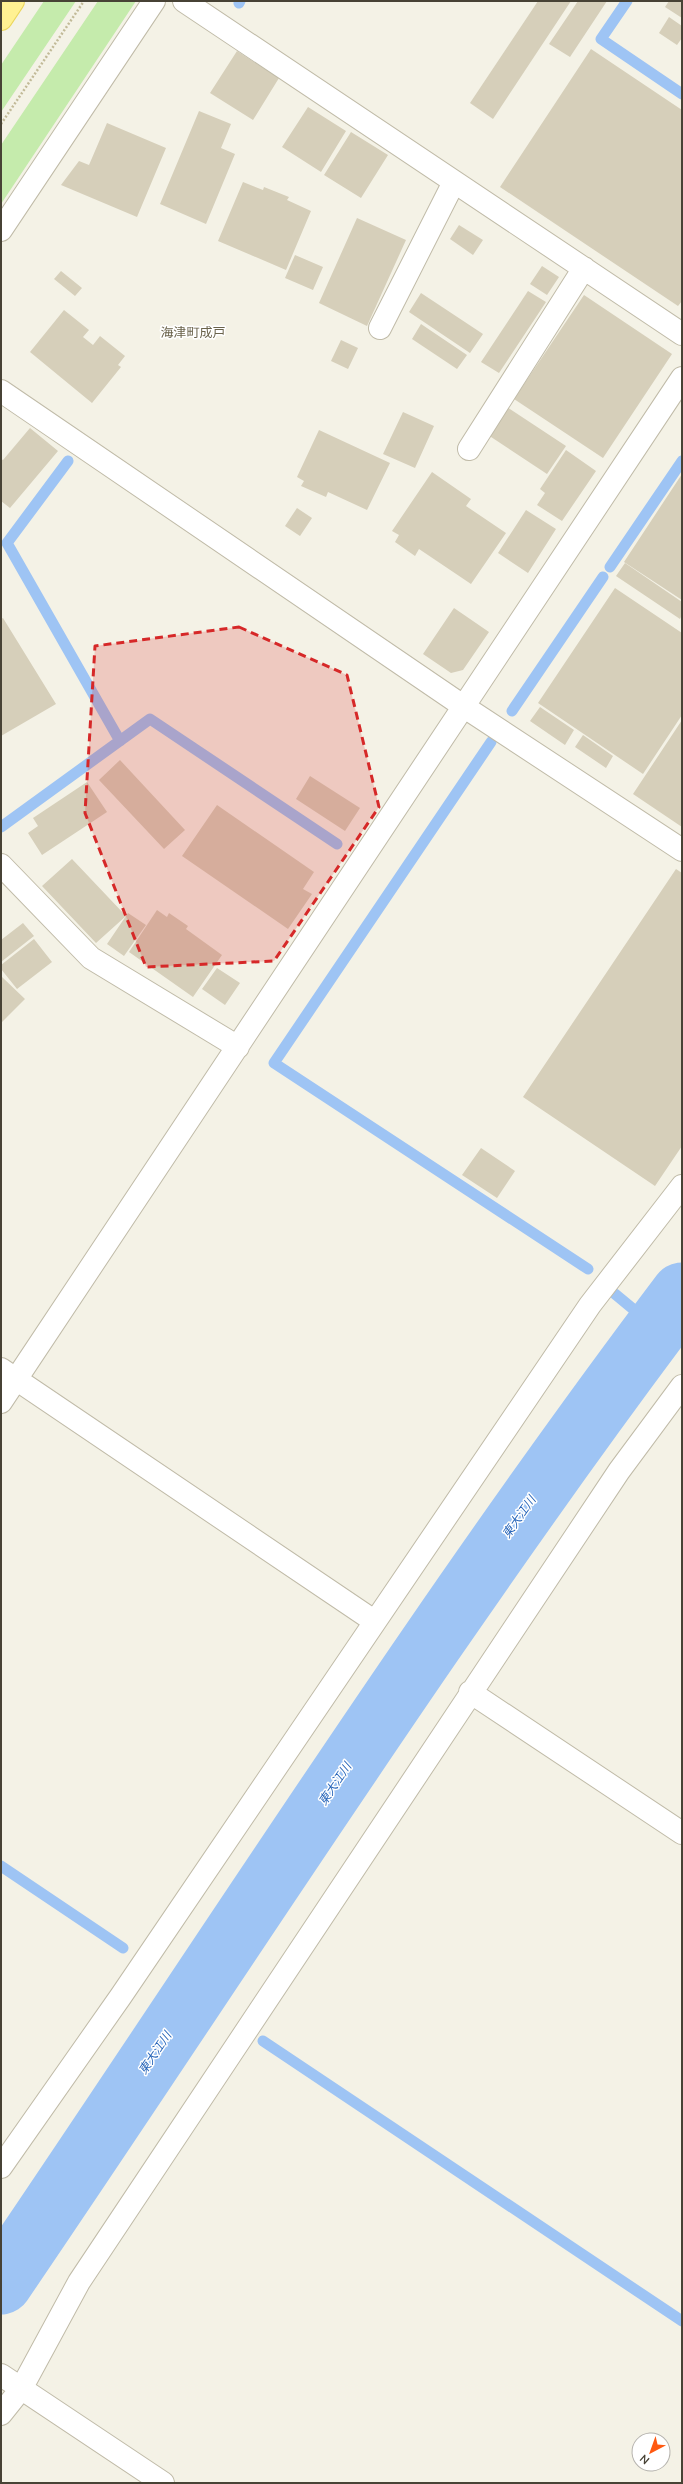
<svg xmlns="http://www.w3.org/2000/svg" width="683" height="2484" font-family="'Nunito Sans','Noto Sans JP',sans-serif">
  <style>
    .green { fill: #c5ebac }
    .lines { fill: none; stroke-linecap: round; stroke-linejoin: round }
    .stream { stroke: #9ec4f4; stroke-width: 11 }
    .river { stroke: #9ec4f4; stroke-width: 63 }
    .building { fill: #d6cfba }
    .minor-casing { stroke: #c0bba8; stroke-width: 24 }
    .major-casing { stroke: #ebd65d; stroke-width: 24 }
    .path { stroke: #c2ba98; stroke-width: 2.5; stroke-dasharray: 2 2; stroke-linecap: butt }
    .minor { stroke: #fff; stroke-width: 22 }
    .major { stroke: #fff193; stroke-width: 22 }
    .marked { fill: #d62828; fill-opacity: 0.2; stroke: #d62828; stroke-width: 3; stroke-dasharray: 8 5; stroke-linejoin: round }
    .labels { text-anchor: middle; dominant-baseline: central; stroke-width: 3; stroke-linejoin: round; paint-order: stroke }
    .water-label { font-size: 12px; font-style: italic; fill: #2765b9; stroke: #fff }
    .quarter-label { font-size: 13px; fill: #6a634b; stroke: #fff }
  </style>
  <rect width="100%" height="100%" fill="#f4f2e6"/>
  <!-- green -->
  <path class="green" d="M44,1H76L1,112V65Z
    M98,1H136L1,204V145Z"/>
  <g class="lines">
    <!-- stream -->
    <path class="stream" d="M627,1L601,39L682,94
      M239,3L240,1
      M68,461L7,543L120,741
      M610,567L682,461
      M512,711L603,577
      M491,742L274,1063L588,1269
      M1,827L150,719L337,844
      M615,1294L656,1328
      M661,1322L682,1336
      M1,1866L123,1948
      M263,2041L682,2321"/>
    <!-- river -->
    <path class="river" d="M1,2283C226,1952 441,1613 682,1294"/>
  </g>
  <!-- building -->
  <path class="building" d="M538,1H571L493,119L470,103Z
    M578,1H607L570,57L549,44Z
    M669,1H682V18L665,7Z
    M669,17L682,26V38L677,45L659,33Z
    M591,49L682,110V301L678,306L500,187Z
    M237,51L279,78L253,120L210,93Z
    M308,107L346,131L321,172L282,147Z
    M199,111L231,124L221,148L235,154L206,224L160,204Z
    M107,123L166,148L137,217L61,185L79,161L89,165Z
    M351,132L388,155L361,198L324,175Z
    M243,182L263,190L264,187L289,197L287,200L311,211L286,270L218,241Z
    M357,218L406,240L367,326L319,303Z
    M459,225L483,240L473,255L450,239Z
    M295,255L323,267L313,290L285,278Z
    M542,266L559,277L547,295L530,284Z
    M61,271L82,288L75,296L54,279Z
    M528,291L546,302L499,373L481,362Z
    M421,293L483,334L470,353L409,312Z
    M584,295L672,354L603,458L514,399Z
    M64,310L89,330L83,337L93,345L100,336L125,356L118,365L121,367L92,403L30,352Z
    M421,324L467,355L457,369L412,339Z
    M341,340L358,348L348,369L331,361Z
    M504,405L566,446L547,474L485,433Z
    M403,412L434,426L415,468L383,454Z
    M30,428L58,451L10,508L1,501V459L3,460Z
    M319,430L390,463L367,510L328,492L326,497L301,486L304,481L297,477Z
    M566,450L596,471L562,521L537,505L545,493L540,489Z
    M432,472L471,499L466,506L506,533L471,584L419,549L415,556L395,542L399,535L392,531Z
    M682,474V600L624,562Z
    M297,508L312,518L300,536L285,526Z
    M526,510L556,529L528,573L498,553Z
    M625,563L682,602V615L680,619L616,576Z
    M615,588L682,633V715L643,774L538,703Z
    M454,608L489,632L463,670L451,673L423,654Z
    M3,618L56,704L1,736V619Z
    M540,707L574,730L565,745L530,721Z
    M682,720V827L633,794Z
    M583,735L613,756L606,768L575,747Z
    M120,760L185,830L164,849L99,780Z
    M310,776L360,808L345,831L296,799Z
    M87,782L107,812L42,855L28,833L38,826L33,818Z
    M217,805L314,872L303,889L312,894L288,929L182,856Z
    M72,859L126,916L96,943L42,886Z
    M676,869L682,873V1146L655,1186L523,1097Z
    M157,910L167,917L169,913L188,926L186,929L222,955L193,997L129,952Z
    M128,913L146,925L124,956L107,944Z
    M23,923L34,936L1,962V940Z
    M34,939L52,962L17,989L1,969V965Z
    M217,968L240,983L225,1005L202,989Z
    M2,977L25,999L1,1023V978Z
    M481,1148L515,1171L497,1198L462,1175Z"/>
  <g class="lines">
    <!-- minor casing -->
    <g class="minor-casing">
      <path id="minor" d="M184,1L682,334
        M1,230L154,1
        M380,328L454,182
        M1,391L463,706L682,850
        M469,449L584,268
        M1,865L91,958L238,1047
        M1,1369L374,1621
        M1,1402L682,378
        M470,1692L682,1833
        M1,2167L121,1996L590,1305L682,1186
        M1,2375L163,2483
        M1,2414L21,2389L79,2282L619,1471L682,1386"/>
    </g>
    <!-- major casing -->
    <g class="major-casing">
      <path id="major" d="M1,19L13,1"/>
    </g>
    <!-- path -->
    <path class="path" d="M1,124L84,1"/>
    <!-- minor -->
    <use href="#minor" class="minor"/>
    <!-- major -->
    <use href="#major" class="major"/>
  </g>
  <!-- marked area -->
  <path class="marked" d="M239,627L347,675L379,807L274,961L146,967L85,813L95,646Z"/>
  <g class="labels">
    <!-- water labels -->
    <g class="water-label">
      <text transform="translate(519 1517) rotate(-55)">東大江川</text>
      <text transform="translate(335 1784) rotate(-56)">東大江川</text>
      <text transform="translate(155 2053) rotate(-56)">東大江川</text>
    </g>
    <!-- quarter labels -->
    <g class="quarter-label">
      <text x="193" y="333">海津町成戸</text>
    </g>
  </g>
  <!-- border -->
  <rect width="683" height="2484" fill="none" stroke="#474235" stroke-width="4"/>
  <!-- north arrow -->
  <g transform="translate(651 2452) rotate(221)"><circle r="19" fill="#ffffff" stroke="#b5b3ae"/>
  <path d="M0-3L7 15L0 10L-7 15Z" fill="#ff5911"/>
  <text y="-6" font-size="11" font-weight="bold" text-anchor="middle" fill="#474235">N</text>
  </g>
</svg>
